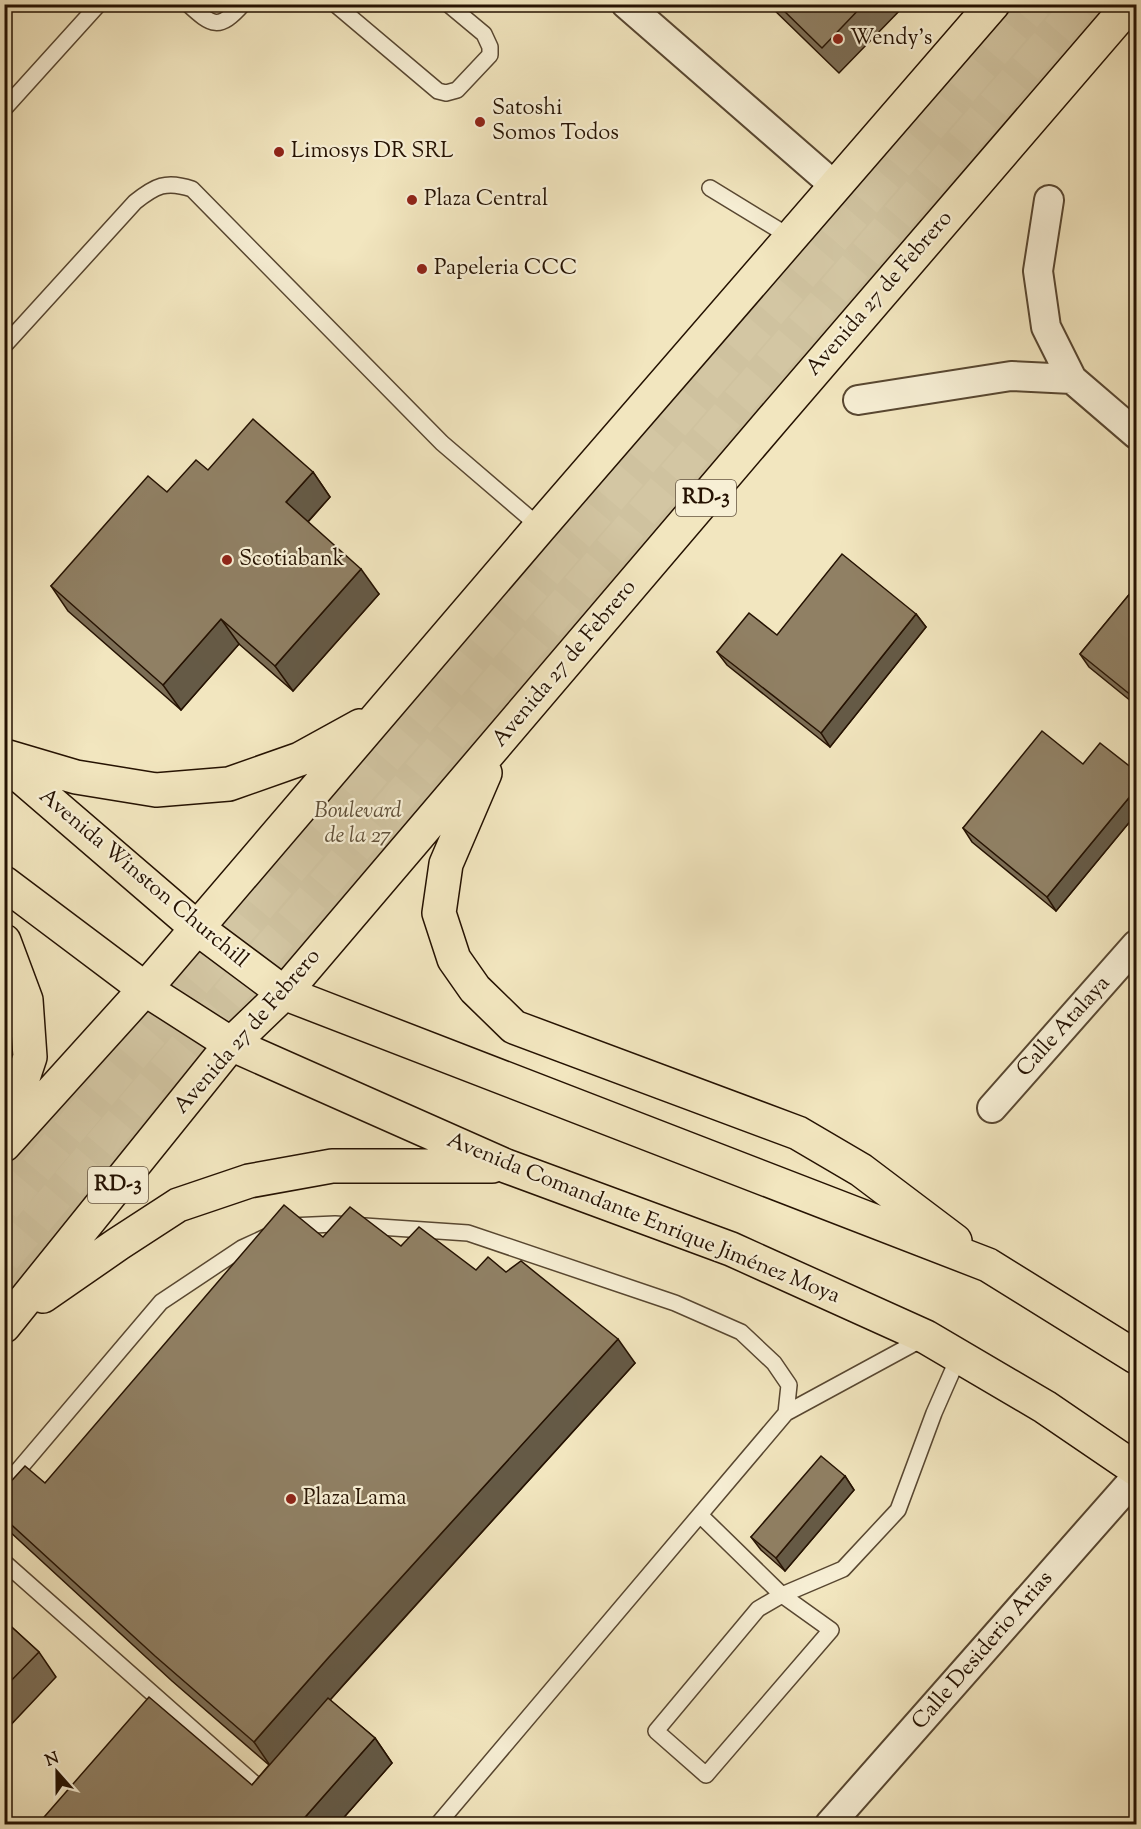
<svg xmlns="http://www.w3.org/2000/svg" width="1141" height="1829" viewBox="0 0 1141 1829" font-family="'Sorts Mill Goudy',serif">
<rect width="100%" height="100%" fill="#f2e6bf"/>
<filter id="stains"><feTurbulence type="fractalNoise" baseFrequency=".00333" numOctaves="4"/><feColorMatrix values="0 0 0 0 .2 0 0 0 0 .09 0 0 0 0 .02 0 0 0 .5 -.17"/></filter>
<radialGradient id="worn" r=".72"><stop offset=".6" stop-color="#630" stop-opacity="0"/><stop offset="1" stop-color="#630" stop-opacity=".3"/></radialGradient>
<!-- green -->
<path fill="#cfc29f" stroke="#7a6a50" stroke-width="1.5" d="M1006,5H1117L5,1300V1166Z"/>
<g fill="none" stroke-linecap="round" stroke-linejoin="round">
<!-- highway-tunnel -->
<path stroke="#d3c6a3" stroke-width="33" stroke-dasharray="33 16" stroke-linecap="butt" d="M4,1207L287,873L1035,4
M4,1258L578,588L1081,4"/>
<!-- lane casing -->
<g stroke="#584731" stroke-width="18">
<path id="lane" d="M188,4C212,26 219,31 243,4
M335,4L438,91L446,93L457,90L490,55V47L484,34L448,4
M4,109L99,4
M710,188L792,238
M4,346L135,202C155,186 166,180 192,189L442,443L540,527
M290,1226L335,1224L468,1233L675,1303L741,1332L774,1363L789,1385L786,1413L438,1824
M786,1413L926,1337
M4,1487L161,1302L242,1248L268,1236
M700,1515L782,1595L831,1630L706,1775L656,1731L758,1609L782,1595L843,1569L898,1510L934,1413L959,1356
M4,1562L256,1785L267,1788L273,1786"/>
</g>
<!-- street casing -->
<g stroke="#584731" stroke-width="32">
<path id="street" d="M626,4L836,187
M1049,200L1038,271L1046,327L1072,379L1136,434
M858,400L1011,376L1072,379
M992,1108L1136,945
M830,1824L1136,1477"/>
</g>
<!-- primary casing -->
<g stroke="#251202" stroke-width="36">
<path id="primary" d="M5,756L76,777L156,790L229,784L300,759L360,726
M4,762L197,928L284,993L988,1265L1136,1357
M485,773L446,864L439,913L454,959L475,989L514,1027L798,1133L861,1170L955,1241
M4,883L145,989L231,1044L506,1166L731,1249L926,1337L1045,1407L1136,1469
M4,941L26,1000L30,1057L4,1135
M4,1145L145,989L540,527L993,4
M43,1296L118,1244L178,1205L249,1181L332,1166H492
M4,1326L231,1044L284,993L773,419L1130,4"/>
</g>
<!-- lane -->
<use href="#lane" stroke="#f7efd5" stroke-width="15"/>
<!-- street -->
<use href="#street" stroke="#f7efd5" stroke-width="28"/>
<!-- primary -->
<use href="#primary" stroke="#f2e6bf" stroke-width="33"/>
</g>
<!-- wall -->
<path fill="#7c6e56" stroke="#251202" stroke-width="1.5" d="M768,4H906L839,73Z
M208,470L313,472L330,497L308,522L379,594L293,691L239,644L181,710L68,611L51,586L167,492Z
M1137,585V706L1089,667L1080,654Z
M916,614L926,627L830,747L727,665L717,652L777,635Z
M1083,764L1137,772V813L1056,911L972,842L963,828Z
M323,1237L401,1246L476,1270L506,1272L635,1363L330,1700L375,1738L392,1763L338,1824H38L252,1785L269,1765L172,1681L8,1530L4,1525V1489L45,1483Z
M845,1476L854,1490L785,1571L761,1550L751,1537Z
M4,1620L39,1652L56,1677L4,1732Z"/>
<!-- shaded-wall -->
<path fill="#655a46" stroke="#251202" stroke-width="1.5" d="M313,472L330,497L303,527L286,502Z
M361,569L379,594L293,691L275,666Z
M916,614L926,627L830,747L821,733Z
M221,619L239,644L181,710L163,685Z
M1137,788V813L1056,911L1047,897Z
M618,1339L635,1363L345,1683L271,1767L254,1742L328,1658Z
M845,1476L854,1490L785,1571L776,1558Z
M375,1738L392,1763L338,1824H299Z"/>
<!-- building -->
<path fill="#908064" stroke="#251202" stroke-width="1.5" d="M777,4H864L822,48Z
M253,419L313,472L286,502L361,569L275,666L221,619L163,685L51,586L148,476L167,492L196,460L208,470Z
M842,554L916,614L821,733L717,652L749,613L777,635Z
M1137,585V700L1080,654Z
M1042,731L1083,764L1100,743L1137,772V788L1047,897L963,828Z
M284,1205L323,1237L350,1207L401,1246L419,1227L476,1270L488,1257L506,1272L521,1261L618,1339L328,1658L254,1742L155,1656L4,1518V1489L25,1466L45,1483Z
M821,1456L845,1476L776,1558L751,1537Z
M4,1620L39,1652L4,1688Z
M149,1697L252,1785L328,1698L375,1738L299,1824H38Z"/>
<!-- markers -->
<g fill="#8f2418" stroke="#f7efd5" stroke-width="2">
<circle cx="838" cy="39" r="6"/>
<circle cx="480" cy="122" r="6"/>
<circle cx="279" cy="152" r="6"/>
<circle cx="412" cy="200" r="6"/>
<circle cx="422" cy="269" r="6"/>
<circle cx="227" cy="560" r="6"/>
<circle cx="291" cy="1499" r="6"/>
</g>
<g text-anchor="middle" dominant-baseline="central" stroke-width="4.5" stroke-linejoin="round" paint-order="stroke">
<!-- shield labels -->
<g fill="#f7efd5" stroke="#645441" stroke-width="1.5">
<rect x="676" y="480" width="60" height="36" rx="4.5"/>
<rect x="88" y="1167" width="60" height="36" rx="4.5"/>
</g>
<g font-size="21" font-weight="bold" fill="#251202">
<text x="706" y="498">RD-3</text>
<text x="118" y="1185">RD-3</text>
</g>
<!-- poi labels -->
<g font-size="22" fill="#251202" stroke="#f7efd5" text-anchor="start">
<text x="850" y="39">Wendy's</text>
<text x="492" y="109">Satoshi<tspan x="492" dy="25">Somos Todos</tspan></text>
<text x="291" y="152">Limosys DR SRL</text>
<text x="424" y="200">Plaza Central</text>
<text x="434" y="269">Papeleria CCC</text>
<text x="239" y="560">Scotiabank</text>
<text x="303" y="1499">Plaza Lama</text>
</g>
<!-- street labels -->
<g font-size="22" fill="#251202" stroke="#f7efd5">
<text transform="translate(880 294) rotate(-49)">Avenida 27 de Febrero</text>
<text transform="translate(565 664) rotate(-50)">Avenida 27 de Febrero</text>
<text transform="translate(143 879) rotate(40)">Avenida Winston Churchill</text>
<text transform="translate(1064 1027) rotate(-48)">Calle Atalaya</text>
<text transform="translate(248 1032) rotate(-49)">Avenida 27 de Febrero</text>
<text transform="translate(643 1219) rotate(22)">Avenida Comandante Enrique Jiménez Moya</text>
<text transform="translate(983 1651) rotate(-49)">Calle Desiderio Arias</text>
</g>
<!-- park labels -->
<g font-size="22" font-style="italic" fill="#605039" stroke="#f7efd5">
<text x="358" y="812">Boulevard<tspan x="358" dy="25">de la 27</tspan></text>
</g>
</g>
<!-- margin -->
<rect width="1141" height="1829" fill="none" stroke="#f2e6bf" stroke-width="24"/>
<rect x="6" y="6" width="1129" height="1817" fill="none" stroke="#251202" stroke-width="3"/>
<rect x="12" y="12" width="1117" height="1805" fill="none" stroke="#251202" stroke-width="1.5"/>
<!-- north arrow -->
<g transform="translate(57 1772) rotate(339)" stroke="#f7efd5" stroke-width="4.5" paint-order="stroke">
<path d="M0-4.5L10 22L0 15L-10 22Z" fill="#251202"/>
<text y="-9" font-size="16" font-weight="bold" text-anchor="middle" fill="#251202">N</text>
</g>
<rect width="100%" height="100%" filter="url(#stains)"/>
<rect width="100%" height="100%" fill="url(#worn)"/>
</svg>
